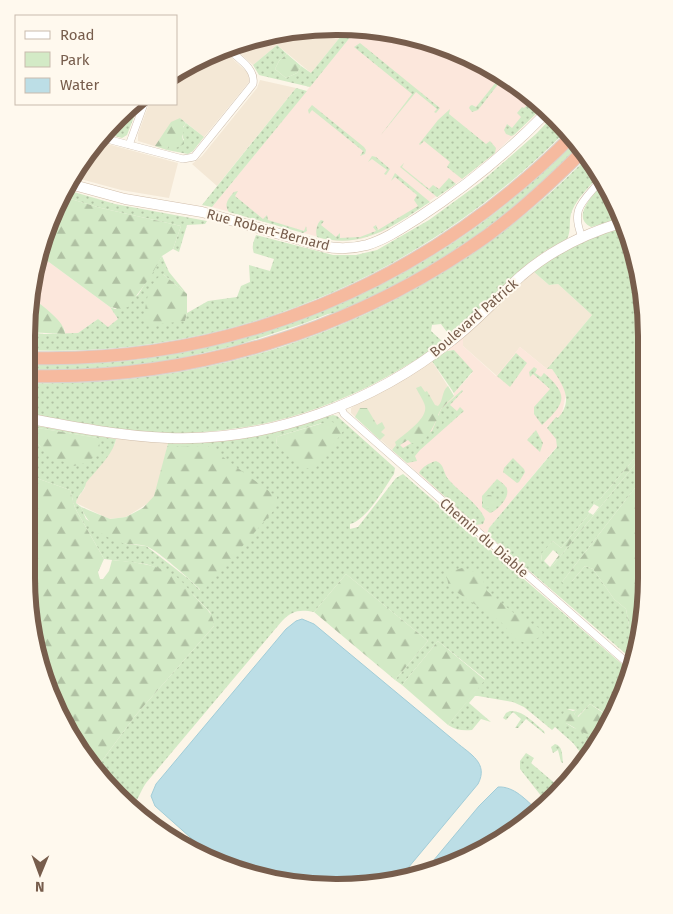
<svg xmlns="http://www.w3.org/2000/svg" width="673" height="914" viewBox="0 0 673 914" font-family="'Fira Sans',sans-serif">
<defs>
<pattern id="green-dots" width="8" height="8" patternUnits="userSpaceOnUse" patternTransform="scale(1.25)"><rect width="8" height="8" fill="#d3eac6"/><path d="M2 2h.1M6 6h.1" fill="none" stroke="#b0c1a3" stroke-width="1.8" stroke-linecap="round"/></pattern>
<pattern id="forest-firs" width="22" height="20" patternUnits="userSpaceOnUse" patternTransform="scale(1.25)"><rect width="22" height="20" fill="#d3eac6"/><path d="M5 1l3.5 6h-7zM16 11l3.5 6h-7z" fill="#b0c1a3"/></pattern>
</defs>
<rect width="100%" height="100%" fill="#fcf5e8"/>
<!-- residential -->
<path fill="#f4e8d6" d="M345,31L311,73L277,45L253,65L234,48L256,37Z
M225,52L247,72L249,75V82L204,137L180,118L167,150L138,141V134L149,104H176V76Z
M260,80L296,88L217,186L192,164L202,156L257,88Z
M100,142L178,163L169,198L121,190L73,177L78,164Z
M534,272L549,285L558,284L592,315L547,369L520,347L497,376L463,346L462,339L518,285Z
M432,361L454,396L442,410L396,446L392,450L351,413V408Z
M116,439L168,443L158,486L154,496L150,502L126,517L109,519L76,503L77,499L85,488V483L115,444Z"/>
<!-- commercial -->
<path fill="#fce7dc" d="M377,29L491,68L540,110L495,153L461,180L384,231L361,239L345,241L329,240L212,207L356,30Z
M38,254L110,307L118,319L108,328L98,319L78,333L65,334V330L48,311L31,297Z
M463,337V346L496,376L520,347L547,369H552L564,385L566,394L562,413L569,432L489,528L487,534L392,450L452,398L454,396V393L472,373L453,350L447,351Z"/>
<!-- green -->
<path fill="url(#green-dots)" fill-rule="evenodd" d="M356,30L310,87L259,75L253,65L277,45L287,54L279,61L275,69L286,78L297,73L301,66L311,73L345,31Z
M360,43L440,108L436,113L434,112L437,109L416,92L380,136L412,94L354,47Z
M501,76L503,78L478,110L472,112L469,108L470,106L472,105L476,107Z
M296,88L307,91L212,207L202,205Z
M528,99L540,110L514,135L511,136L506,134L504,130L507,124L512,128L521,117L517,113L522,107L524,108L529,103L526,101Z
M135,104H139L127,135L122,138L111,135L117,134L120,130L117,123Z
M312,105L364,147L366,150L365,154L360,156L363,151L312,110L309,114L308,110Z
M450,109L449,114L486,144L490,141L496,148L495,153L462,179L447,167L450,162L424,141L420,145L419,144L438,120Z
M550,119L565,132C422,276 230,359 26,350L27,332L44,334L78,333L98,319L108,327L118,319L110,307L115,309L138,295L162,256L169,272L187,294L163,274L185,321L187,313L208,301L237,297L241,286L250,282L249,265L270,271L274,259L254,253C251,246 254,241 256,235L333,255H356L377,250L429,220L481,182L537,133Z
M186,123L204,137L193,151L188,154L167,150L168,146L184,140C181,134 182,128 186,123Z
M575,141L580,145L545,180L492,225L443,258L387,290L339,312L328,314L305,323L238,345L172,360L94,370L26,371V363C188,374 369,311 496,212C524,190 550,165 575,141Z
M372,156L376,157L390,169L386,175L384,174L387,170L372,159L368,162Z
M588,157L599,176C590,186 577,198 572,211C568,220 572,230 567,239L545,251L525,266L450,336L441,324L432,325L431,331L443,342C352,405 262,437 150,433C109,431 67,420 26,414V383C239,389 439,308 588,157Z
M404,163L402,167L429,189L433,185L439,189L449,178L456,184L437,197L400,167Z
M395,173L430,202C393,226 363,250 317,237C315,232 317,223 321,220L324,221L321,225L336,237L340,233V238L360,237L376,231L373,227L376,225L378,230L418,206L414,200L417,195L395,177L391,181Z
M603,183L623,218L591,227C570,217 595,193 603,183Z
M67,190L115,204L207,221L205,224L187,225L179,252L173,249L181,226L101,208L64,197Z
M238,191L235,196L263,219L267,215L268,220L304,231L306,226L307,231L303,233L229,212C223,204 229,198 234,192Z
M626,227L644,296L645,446L601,498L593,503L594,504L588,512L590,513L561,548L553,541L541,555L542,561H544L550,567L554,564L645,452V475L562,582L572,581L585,566L593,569L614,599L626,609L630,630L638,640L634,661L487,534L489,528L557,447L556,439L547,428L556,417L558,418C574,400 563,385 552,369H547L592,315L558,284L549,285L534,272C558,250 594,235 626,227Z
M454,350L473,371L454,393L432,361L447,351Z
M516,353L527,363L510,387L497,376Z
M534,367L537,369L535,373L541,377L544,373C569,395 566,403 542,425L534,414V407L550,389L533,374L530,377L529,372Z
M462,390L463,391L450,405L457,411L460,407L464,411L420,450L415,456L417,461L407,463L392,450L396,445L399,444L403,448L432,431L441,409Z
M333,415L337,416L395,468L394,474C384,488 367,520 350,524V529L358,527L396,478L403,474L631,672L609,725L605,713L590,704L577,717L574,714L577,710L567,709L566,723L574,728L603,733L608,728L605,732L584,757L573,743L555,727L552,730L524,707L513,702L478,696H475L469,703L491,722L481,719L472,730C463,731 456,730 448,725L485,679L438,641L402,685L395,680L428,641L346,574L314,612C299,609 292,611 282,621L146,783C139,793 139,801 129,808L96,769L135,716L214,626L210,612L177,578L163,570L146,564L104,559L75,508L70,490L39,479L26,469V436L39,445L48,455L98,438L26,426V424L116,439C113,455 96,470 86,483C85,491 77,495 76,503L81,507L86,519L126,544L146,546L190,580L200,590L182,448L167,447L168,443L204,442L253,436ZM322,423L282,449L277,445L276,437Z
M536,430L543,443L540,452L527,440Z
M513,458L524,469L525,472L519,482L517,483L503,472L504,468Z
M436,461C445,464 443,474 449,480C460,493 478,503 485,519L483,524L476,525L419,473C422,467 429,463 436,461Z
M497,479C500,481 504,484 506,487C512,496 497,511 490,513L482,507V496Z
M510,711C523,710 534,723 544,731L545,734L526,719L518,728H515L521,719L513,712L506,720L503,718L506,713Z
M555,744C563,746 562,755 563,763L561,762L558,750L553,753L551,747Z
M526,753L534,758L531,763L558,786L547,799L542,797L520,769V761Z"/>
<!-- forest -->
<path fill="url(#forest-firs)" d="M287,54L301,66L297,73L286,78L275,69L279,61Z
M180,118L186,123L183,127L185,129L182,136L184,144L176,148L168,146L167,150L155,146L171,122Z
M64,197L101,208L181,226L173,249L162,256L151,276L128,307L121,309L110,307L38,254Z
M163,274L187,294V313L185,321L144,326C145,308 146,284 163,274Z
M31,297C41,305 65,321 65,334L27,332Z
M421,386L425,392L427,391L435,405L438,406C444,400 441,392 448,386L454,396L441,409L438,415L442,423L441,424L436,421C431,431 425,446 411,443L408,440L400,445H396L395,442C403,435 428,419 425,406C424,401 419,394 416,388Z
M360,408H367L377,425L382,422L385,428L381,432L385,435L380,440L355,417Z
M330,421L337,424L344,430L315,469L305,468L292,460L277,445L276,437Z
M26,426L98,438L100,448L93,458L82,464L74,466L47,455L39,445L26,436Z
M208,446L277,497L276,508L205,589L201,590C190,580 159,551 146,546C140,544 133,545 127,544C106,540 88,526 81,507L110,519L126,517L143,508L154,496L167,447Z
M645,446V452L554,564L550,567L559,555L553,550L544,561H542L541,554L553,541L561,548L590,513L593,515L599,507L592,503L601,498Z
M26,469L39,479L70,490L75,508L104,559L98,572L100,579H103L109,571L112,560C134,562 159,564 178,578C186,585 192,594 199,601C207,609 214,615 214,626L135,716L96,769L78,750L37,658L26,577Z
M645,475L646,598L638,640L630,630L626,609L614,599L593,569L585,566L572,581L565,585L562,582Z
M488,495L496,496C497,504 494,506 487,509L483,504V500Z
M462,568L471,571L480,572L487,591L515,614L541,629L543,633L540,637L525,643L516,639L500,621L449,587L446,573Z
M346,574L428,641L395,680L314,612Z
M438,641L485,680L448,725L402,685Z
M590,704L608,716C609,723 609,727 604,732C593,742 576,728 566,723L563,727L560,726L559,722L565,710L567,709L573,711L578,709L574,714L578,717Z"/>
<!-- water -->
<path fill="#bcdee6" stroke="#a2cdd8" d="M302,619L314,624L456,742C470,754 489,763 478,784L398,880L377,885L276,882L218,862L155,806L151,796L156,784L286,629L296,621Z
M498,787C514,786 526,800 537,810L526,823L455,864L423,873L479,806Z"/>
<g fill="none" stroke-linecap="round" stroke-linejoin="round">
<!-- street casing -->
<g stroke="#cebeae" stroke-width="8">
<path id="street" d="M103,138L183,159L194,157L253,84C256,69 239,59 229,50
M129,145L144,104
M582,237C570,208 583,202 601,180
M340,406L344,414L352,421L632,667"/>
</g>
<!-- secondary casing -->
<g stroke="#d1beab" stroke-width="11">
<path id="secondary" d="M70,184L125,199L202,212L322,246C337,249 352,249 367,245C386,239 402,228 418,218C464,188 506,154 545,114
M26,418C73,427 120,436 168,438C269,442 374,403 452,340C477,321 498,297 521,276C551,250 586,233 624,222"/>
</g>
<!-- highway casing -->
<g stroke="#d9d2cd" stroke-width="14">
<path id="highway" d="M26,358C234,364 424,284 571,137
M26,376C191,381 354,331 488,235C522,210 554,180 584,150"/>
</g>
<!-- street -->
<use href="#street" stroke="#fff" stroke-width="7"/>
<!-- secondary -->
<use href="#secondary" stroke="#fff" stroke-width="10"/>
<!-- highway -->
<use href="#highway" stroke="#f6ba9f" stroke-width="12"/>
</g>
<g text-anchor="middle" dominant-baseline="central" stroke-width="4" stroke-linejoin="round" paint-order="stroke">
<!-- street labels -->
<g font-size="14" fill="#775d4c" stroke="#fff9ee">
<text transform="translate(268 230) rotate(15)">Rue Robert-Bernard</text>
<text transform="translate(474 318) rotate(-41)">Boulevard Patrick</text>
<text transform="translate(484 538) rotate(41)">Chemin du Diable</text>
</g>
</g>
<!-- crop -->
<path d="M0 0H673V914H0ZM336 35H337A301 301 0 0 1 638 336V578A301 301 0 0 1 337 879H336A301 301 0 0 1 35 578V336A301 301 0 0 1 336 35Z" fill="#fff9ee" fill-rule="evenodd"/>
<path fill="none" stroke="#775d4c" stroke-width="6" d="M336 35H337A301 301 0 0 1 638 336V578A301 301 0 0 1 337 879H336A301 301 0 0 1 35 578V336A301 301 0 0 1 336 35Z"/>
<!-- legend -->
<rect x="15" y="15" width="162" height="90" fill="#fff9ee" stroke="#c9bbad"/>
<rect x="25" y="31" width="25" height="8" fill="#ffffff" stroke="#c9bbad"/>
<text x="60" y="40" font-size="15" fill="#775d4c">Road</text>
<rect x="25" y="52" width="25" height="15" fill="#d3eac6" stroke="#c9bbad"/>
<text x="60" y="65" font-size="15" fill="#775d4c">Park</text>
<rect x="25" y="78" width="25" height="15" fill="#bcdee6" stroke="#c9bbad"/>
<text x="60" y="90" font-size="15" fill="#775d4c">Water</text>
<!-- north arrow -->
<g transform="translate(40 874) rotate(181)" stroke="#fff9ee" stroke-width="4" paint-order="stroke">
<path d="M0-4L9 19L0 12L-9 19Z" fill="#775d4c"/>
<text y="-8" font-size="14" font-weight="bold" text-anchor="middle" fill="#775d4c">N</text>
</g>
</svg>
